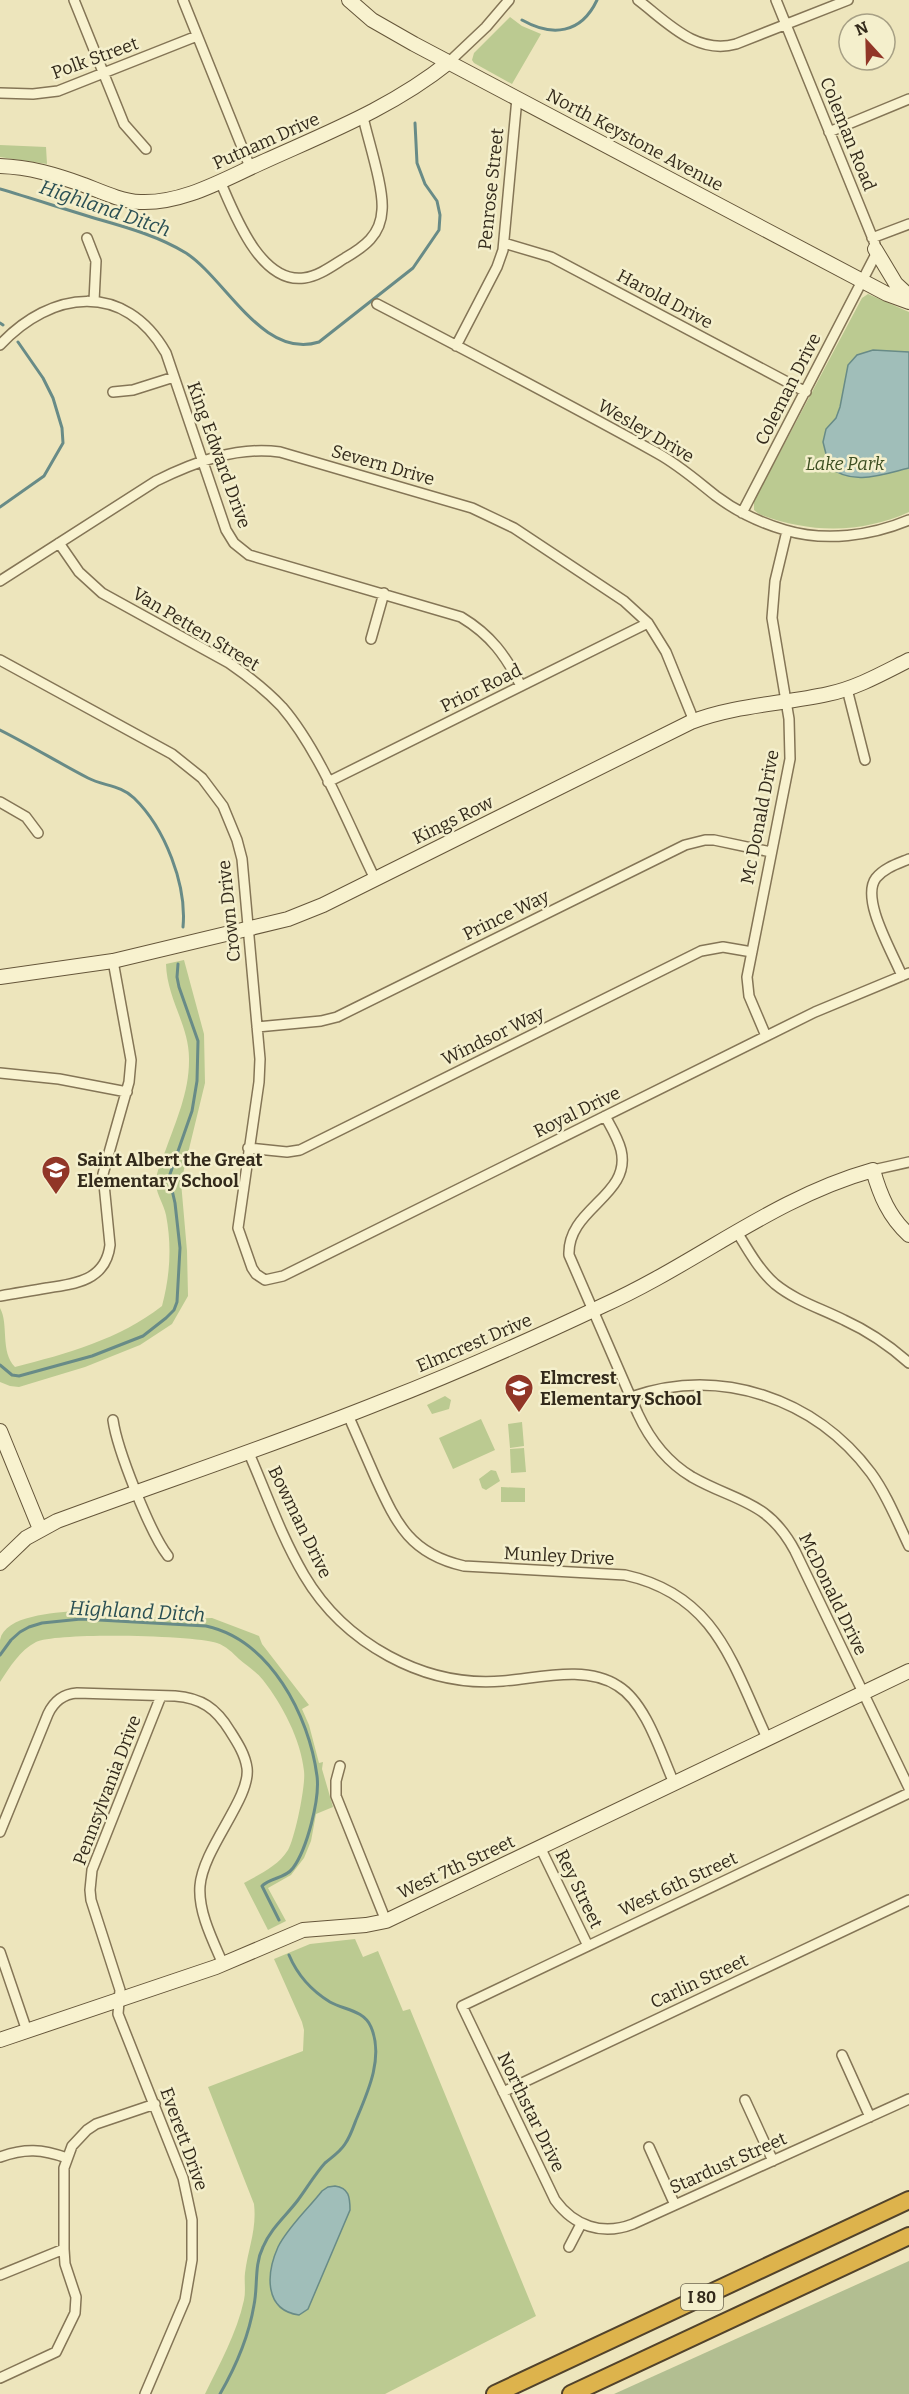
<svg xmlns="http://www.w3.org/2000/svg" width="909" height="2394" viewBox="0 0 909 2394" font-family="Bitter,serif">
<rect width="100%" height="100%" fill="#ede5bc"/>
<!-- green -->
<path fill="#bbca91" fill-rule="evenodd" d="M510,17L522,26L541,34L512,84L474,63L472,60L474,53Z
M0,145L46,147L47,164L0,157Z
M868,294L909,312V512C861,534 808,533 759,514L754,510V501L862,298Z
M184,960L204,1034L205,1083L181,1182L187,1251L188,1296L172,1324L140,1345L85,1367L19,1387L10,1386L0,1382V1308C9,1324 0,1352 15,1367C66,1354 120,1339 162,1306C170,1276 172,1246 166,1215C164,1205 157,1195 156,1185C155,1174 162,1160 166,1149C176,1121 189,1092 189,1061C190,1026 167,1000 166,964Z
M445,1396L451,1400L449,1409L432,1414L427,1405Z
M481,1419L495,1450L453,1469L439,1438Z
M522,1422L524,1446L510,1448L508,1424Z
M524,1448L526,1472L511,1473L510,1449Z
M491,1470L496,1471L500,1481L486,1490L482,1488L479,1479Z
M501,1487L525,1488V1502H501Z
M75,1611L178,1619L212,1618L259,1636L262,1644L309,1705L302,1709L309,1725L319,1763L323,1762L322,1769L333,1807L316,1814L311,1841L304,1858L291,1875L268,1888L286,1921L268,1930L244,1883C260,1874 278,1866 288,1850C295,1838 306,1785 304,1771C301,1740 282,1704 263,1680C257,1672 247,1666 239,1659C233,1653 226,1646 217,1643C195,1635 56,1632 36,1642C20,1650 10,1667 0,1682C0,1669 0,1653 0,1640C5,1615 55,1613 75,1611Z
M355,1939L363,1957L378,1951L403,2011L410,2009L536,2316L385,2394H205C219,2365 237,2333 244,2300C246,2291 244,2282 245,2273C248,2249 257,2229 254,2204L208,2087L303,2051L304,2030L302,2022L274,1959L310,1944ZM322,2191L291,2314L276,2304C262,2255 293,2226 322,2191Z"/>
<!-- cemetery -->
<path fill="#b2be91" d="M909,2261V2394H614Z"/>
<!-- water -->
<path fill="#a0beb9" stroke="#688b87" stroke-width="1.5" d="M873,350L909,352V468C884,474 851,487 829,466L823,442L826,429L836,418L840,407L848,365L857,355Z
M335,2186C349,2188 350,2197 350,2210L308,2309L299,2315C264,2310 266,2274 278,2247C288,2227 308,2209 322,2191L328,2187Z"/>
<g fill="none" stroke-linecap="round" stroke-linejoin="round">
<!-- stream -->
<path stroke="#688b87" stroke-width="3" d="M522,20C552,37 581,34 597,0
M0,189C34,199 67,210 101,220C129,228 160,237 186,253C226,279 263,360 319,342L413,268L439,230L440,215L437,201L425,184L417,163L415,123
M0,323L3,325
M0,507L44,476L63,443L62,428L53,398L43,378L18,342
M0,730C30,745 59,763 88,778C103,786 121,785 134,798C165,828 187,885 183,927
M0,1365L12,1375L19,1376L92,1356L143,1336L166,1318L174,1310L177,1302L180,1248L175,1203L169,1177L192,1111L197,1081L198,1041L179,987L177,977L178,964
M0,1655L11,1640L20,1632L29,1627L42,1623L81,1619L206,1626C270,1640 309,1715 317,1776C320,1799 307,1849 293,1868C285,1879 271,1877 262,1886L279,1920
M220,2394C235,2368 249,2335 254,2305C258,2286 254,2265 263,2247C271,2228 286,2216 298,2200C307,2188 315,2174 325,2163C332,2157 340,2152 345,2144C350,2137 353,2128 356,2120C368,2092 384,2057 371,2027C364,2010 344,2010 330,2002C312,1991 297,1974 289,1955"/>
<!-- street casing -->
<g stroke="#847556" stroke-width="12">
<path id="street" d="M74,0L124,124L146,149
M183,0L250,167
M638,0C667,22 696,55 736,44L848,0
M449,62L486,27L509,0
M0,93L33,94L58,91L197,36
M829,132L909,99
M220,181C234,213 260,284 304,278C319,276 332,266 345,258C364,247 381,235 382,210C384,188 368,140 363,117
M87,238L96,261L94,301
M872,238L909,224
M504,243L551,257L806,392
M377,304C471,353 565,402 657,453C679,465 697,481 716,496C736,511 761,523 785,530C825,542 871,536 909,520
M0,345C51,290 125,281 166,353L226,530L234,543L249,555L461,617C491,635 506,656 521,686
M456,346L497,267L503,250L517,98
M113,392L133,390L174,377
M742,513L875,256V244L776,0
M59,543L79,572L102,593L229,663C248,676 266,690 282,707C320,751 349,826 375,879
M0,581L156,481C194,462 237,446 280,452L472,508L514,528L624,601L648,623L666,652L694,721
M371,639L384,593
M0,660L172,754L202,778L223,806L237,840L242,859L260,1059L259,1082L238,1228L252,1268L256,1274L265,1280L283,1276L815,1012L909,973
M847,689L865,760
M328,782L648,623
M0,802L26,817L38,833
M902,976C893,953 860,899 876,878C884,868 897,864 909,859
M257,1027L321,1021L337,1017L685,845L705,840H714L771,852
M766,1036L749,996L747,977L790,759L789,719L772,618L775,581L787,531
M0,1073L59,1079L127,1092
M605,1116C611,1127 618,1138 621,1150C632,1196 567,1208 569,1255L638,1414C650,1440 667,1462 692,1477C736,1502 768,1500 795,1551L909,1788
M248,1148L287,1152L300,1150L701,951L723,947L752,952
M873,1170L909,1162
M737,1232C748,1250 759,1270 775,1284C796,1301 820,1308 844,1320C868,1331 890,1346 909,1363
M0,1296C16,1293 31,1291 47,1288C76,1284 106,1280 110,1245L103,1174L129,1082L131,1060L113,961
M631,1397C720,1366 815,1398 871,1473C887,1495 897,1521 909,1546
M348,1415C357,1436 367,1458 376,1479C397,1525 411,1554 464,1566L625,1575C716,1595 732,1663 767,1738
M113,1420C117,1449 150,1533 168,1556
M248,1451C266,1492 281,1536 304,1575C344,1643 424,1688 503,1681C539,1678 586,1665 618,1686C646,1703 661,1754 674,1783
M340,1766L336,1781V1796L386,1921
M909,1793L462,2006L555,2200C574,2226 602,2236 633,2224L909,2099
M0,1832L48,1714C54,1701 63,1694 77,1693L175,1696C201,1698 216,1708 230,1731C237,1742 245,1754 247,1768C251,1798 203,1848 200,1886C198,1912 213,1941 223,1964
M540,1847L588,1946
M0,1952L27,2031
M842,2055L870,2117
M503,2092L909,1900
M745,2100L773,2161
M649,2147L675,2205
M0,2157C25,2148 42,2149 67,2158
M569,2247L581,2224
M0,2275L64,2249
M0,2378L56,2352L75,2313L76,2297L65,2264L64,2249V2168L72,2146L87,2130L96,2124L155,2104
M145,2394L185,2300L192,2260V2220L183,2178L118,2014L120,1990L91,1900L90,1890L92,1870L161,1696"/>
</g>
<!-- secondary casing -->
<g stroke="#65563a" stroke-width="16">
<path id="secondary" d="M349,0L372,20L414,44L887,294L909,302
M0,166C30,167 56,175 84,185C102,192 121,201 140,202C184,204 226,178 265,161C329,132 393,107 449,62
M875,249L896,284L909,296
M0,977L113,961L288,919L323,905L691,722C734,705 783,704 828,694C857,688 883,673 909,660
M0,1431L40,1529
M0,1563L26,1538L57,1521C165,1481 274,1445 381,1402C456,1373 530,1340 602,1306C696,1264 773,1198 873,1170C880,1195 889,1217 909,1235
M0,2040L216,1967L303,1930L366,1925L386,1921L909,1671"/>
</g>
<!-- highway casing -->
<g stroke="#51422b" stroke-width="20">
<path id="highway" d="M495,2394L909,2200
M571,2394L909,2236"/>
</g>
<!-- street -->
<use href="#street" stroke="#f8f2cf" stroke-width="9"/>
<!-- secondary -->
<use href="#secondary" stroke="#f8f2cf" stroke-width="14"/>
<!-- highway -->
<use href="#highway" stroke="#ddb34c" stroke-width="16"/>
</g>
<!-- icons -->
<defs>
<g id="school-pin" transform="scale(1.5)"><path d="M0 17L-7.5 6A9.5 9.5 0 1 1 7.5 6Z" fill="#913627" stroke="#f4efcc"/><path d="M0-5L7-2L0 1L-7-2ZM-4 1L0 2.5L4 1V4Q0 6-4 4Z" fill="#fff"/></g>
</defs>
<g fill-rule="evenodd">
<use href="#school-pin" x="56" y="1170"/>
<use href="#school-pin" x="519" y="1388"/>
</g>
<g text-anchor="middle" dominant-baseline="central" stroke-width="5" stroke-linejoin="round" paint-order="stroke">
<!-- shield labels -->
<rect fill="#f4efcc" stroke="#6d6550" stroke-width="1.5" x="681" y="2284" width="42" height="26" rx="4.5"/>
<g font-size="16" font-weight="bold" fill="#332a1b">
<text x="702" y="2297">I 80</text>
</g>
<!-- street labels -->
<g font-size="18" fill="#332a1b" stroke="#f4efcc">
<text transform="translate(95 58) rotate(-20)">Polk Street</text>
<text transform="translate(848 134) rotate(68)">Coleman Road</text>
<text transform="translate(635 140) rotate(28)">North Keystone Avenue</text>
<text transform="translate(266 141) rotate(-24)">Putnam Drive</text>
<text transform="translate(491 189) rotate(-84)">Penrose Street</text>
<text transform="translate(665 299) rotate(28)">Harold Drive</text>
<text transform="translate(788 389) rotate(-63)">Coleman Drive</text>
<text transform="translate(646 431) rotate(30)">Wesley Drive</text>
<text transform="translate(219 455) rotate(70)">King Edward Drive</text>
<text transform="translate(383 465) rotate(16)">Severn Drive</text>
<text transform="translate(196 629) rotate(31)">Van Petten Street</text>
<text transform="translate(481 688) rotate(-26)">Prior Road</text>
<text transform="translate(760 817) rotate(-79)">Mc Donald Drive</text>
<text transform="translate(453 820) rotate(-26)">Kings Row</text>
<text transform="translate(229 911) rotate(-96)">Crown Drive</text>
<text transform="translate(506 915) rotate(-26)">Prince Way</text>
<text transform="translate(493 1036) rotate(-26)">Windsor Way</text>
<text transform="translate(577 1112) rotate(-26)">Royal Drive</text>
<text transform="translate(474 1343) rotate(-23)">Elmcrest Drive</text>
<text transform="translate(300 1522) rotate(64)">Bowman Drive</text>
<text transform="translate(559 1556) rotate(3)">Munley Drive</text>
<text transform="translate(833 1594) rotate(64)">McDonald Drive</text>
<text transform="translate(107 1790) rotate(-69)">Pennsylvania Drive</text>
<text transform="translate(456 1867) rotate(-25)">West 7th Street</text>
<text transform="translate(678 1884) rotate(-25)">West 6th Street</text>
<text transform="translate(579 1889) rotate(64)">Rey Street</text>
<text transform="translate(699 1981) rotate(-25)">Carlin Street</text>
<text transform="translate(531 2112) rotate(64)">Northstar Drive</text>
<text transform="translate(184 2139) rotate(70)">Everett Drive</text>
<text transform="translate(728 2163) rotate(-24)">Stardust Street</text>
</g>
<!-- park labels -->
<g font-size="18" font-style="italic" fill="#3d4f22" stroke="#f4efcc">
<text x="845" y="464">Lake Park</text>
</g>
<!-- poi labels -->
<g font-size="18" font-weight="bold" fill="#332a1b" stroke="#f4efcc" text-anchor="start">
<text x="77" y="1160">Saint Albert the Great<tspan x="77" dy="21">Elementary School</tspan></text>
<text x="540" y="1378">Elmcrest<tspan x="540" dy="21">Elementary School</tspan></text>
</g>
<!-- water labels -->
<g font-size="20" font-style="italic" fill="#2a4f53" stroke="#f4efcc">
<text transform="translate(105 208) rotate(19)">Highland Ditch</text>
<text transform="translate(137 1611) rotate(3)">Highland Ditch</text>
</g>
</g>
<!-- north arrow -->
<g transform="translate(867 42) rotate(338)"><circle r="28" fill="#f4efcc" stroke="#a7a085" stroke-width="1.5"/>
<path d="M0-4.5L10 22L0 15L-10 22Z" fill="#913627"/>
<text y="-9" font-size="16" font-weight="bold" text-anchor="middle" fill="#332a1b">N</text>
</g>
</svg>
